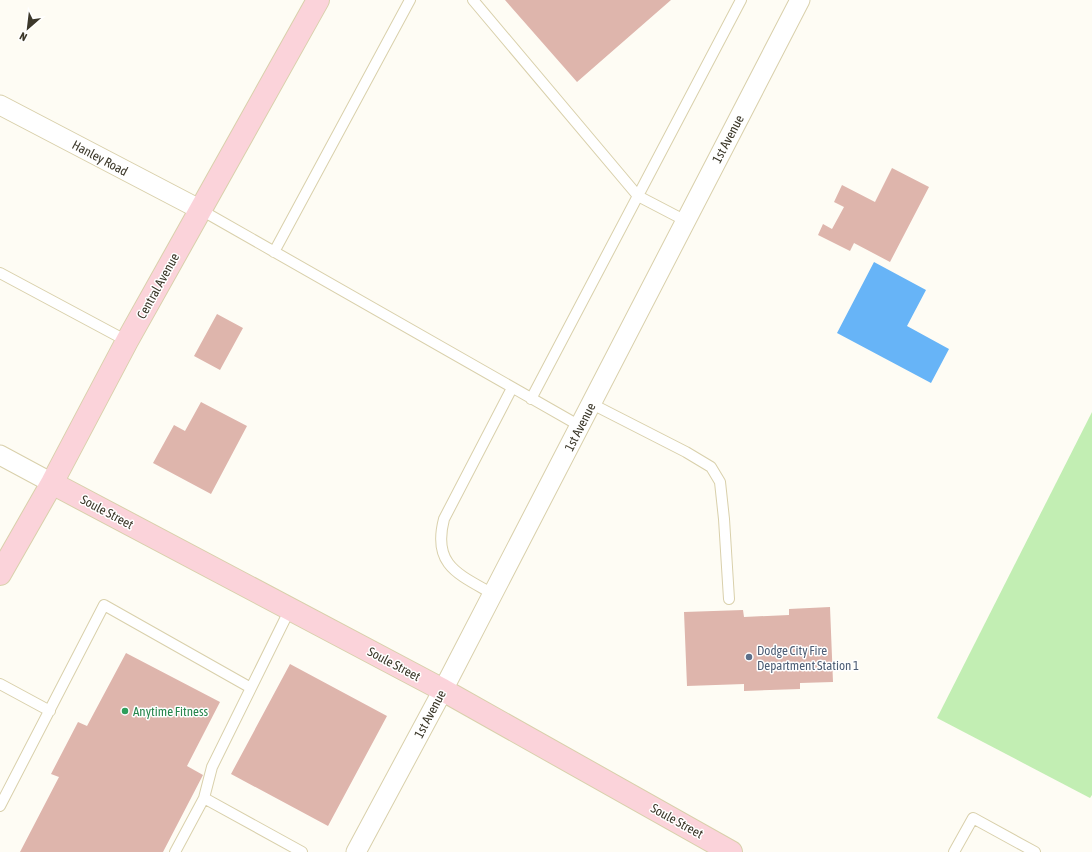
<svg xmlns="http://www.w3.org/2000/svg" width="1092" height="852" viewBox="0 0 1092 852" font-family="'Asap Condensed',sans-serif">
<rect width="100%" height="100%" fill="#fefcf4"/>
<!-- green -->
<path fill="#c2eeb3" d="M1092,412V795L1090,798L937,718Z"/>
<!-- water -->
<path fill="#67b4f7" d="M874,262L926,290L907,326L949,349L931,383L837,333Z"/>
<!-- building -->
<path fill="#deb5ac" d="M505,0H671L577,82Z
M892,168L929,187L890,262L854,243L850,251L818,235L823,224L832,229L844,207L834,202L842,185L875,202Z
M217,314L243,328L220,370L194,356Z
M201,402L247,426L211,494L153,463L174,425L185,431Z
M830,607L833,682L800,683V689L744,691V684L687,686L684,612L743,610L744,617L789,615V609Z
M126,653L220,702L187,766L203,775L163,852H20L59,777L51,774L78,722L87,726Z
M290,664L387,716L328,826L231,774Z"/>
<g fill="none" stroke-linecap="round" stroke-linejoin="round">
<!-- lane casing -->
<g stroke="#d9d0ab" stroke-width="12">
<path id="lane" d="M473,0L638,196L686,221
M201,210L580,426
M274,252L410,0
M0,273L127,341
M531,399L741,0
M592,404L686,452L711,467L720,482L724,519L729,599
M493,594C458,574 432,565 444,519L512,388
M0,684L50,711
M204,798L302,852
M0,806L104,605L251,688
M175,852L204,798L212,767L290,609
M954,852L973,818L1035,852"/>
</g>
<!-- street casing -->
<g stroke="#d9d0ab" stroke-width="21">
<path id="street" d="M0,105L201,210
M0,455L52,483
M356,852L443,690L800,0"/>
</g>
<!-- secondary casing -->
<g stroke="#d9d0ab" stroke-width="24">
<path id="secondary" d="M52,483L443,690L731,852
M0,574L52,483L127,341L318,0"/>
</g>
<!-- lane -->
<use href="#lane" stroke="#fff" stroke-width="10"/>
<!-- street -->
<use href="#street" stroke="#fff" stroke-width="19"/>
<!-- secondary -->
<use href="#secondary" stroke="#fbd3da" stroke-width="22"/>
</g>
<!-- markers -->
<circle fill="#5c6f8a" stroke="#fff" stroke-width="1.5" cx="749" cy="657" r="4"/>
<circle fill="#2e9e5b" stroke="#fff" stroke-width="1.5" cx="125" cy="711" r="4"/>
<g text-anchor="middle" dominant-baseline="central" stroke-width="3" stroke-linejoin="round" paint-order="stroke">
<!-- street labels -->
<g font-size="13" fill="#3c382a" stroke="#fff">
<text transform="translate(728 139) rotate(-62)">1st Avenue</text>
<text transform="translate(100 158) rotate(28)">Hanley Road</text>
<text transform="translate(158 286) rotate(-61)">Central Avenue</text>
<text transform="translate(580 427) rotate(-63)">1st Avenue</text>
<text transform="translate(107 512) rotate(28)">Soule Street</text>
<text transform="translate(394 664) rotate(28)">Soule Street</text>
<text transform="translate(430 714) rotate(-62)">1st Avenue</text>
<text transform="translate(677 821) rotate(29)">Soule Street</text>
</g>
<!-- service labels -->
<g font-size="13" fill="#4e5e75" stroke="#fff" text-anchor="start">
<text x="757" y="650">Dodge City Fire<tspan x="757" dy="15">Department Station 1</tspan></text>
</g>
<!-- leisure labels -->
<g font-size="13" fill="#27864d" stroke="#fff" text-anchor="start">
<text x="133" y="711">Anytime Fitness</text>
</g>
</g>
<!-- north arrow -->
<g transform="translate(28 28) rotate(208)" stroke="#ffffff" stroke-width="3" paint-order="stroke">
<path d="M0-3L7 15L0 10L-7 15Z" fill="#3c382a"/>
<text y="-6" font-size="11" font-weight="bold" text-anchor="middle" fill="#3c382a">N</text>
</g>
</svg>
